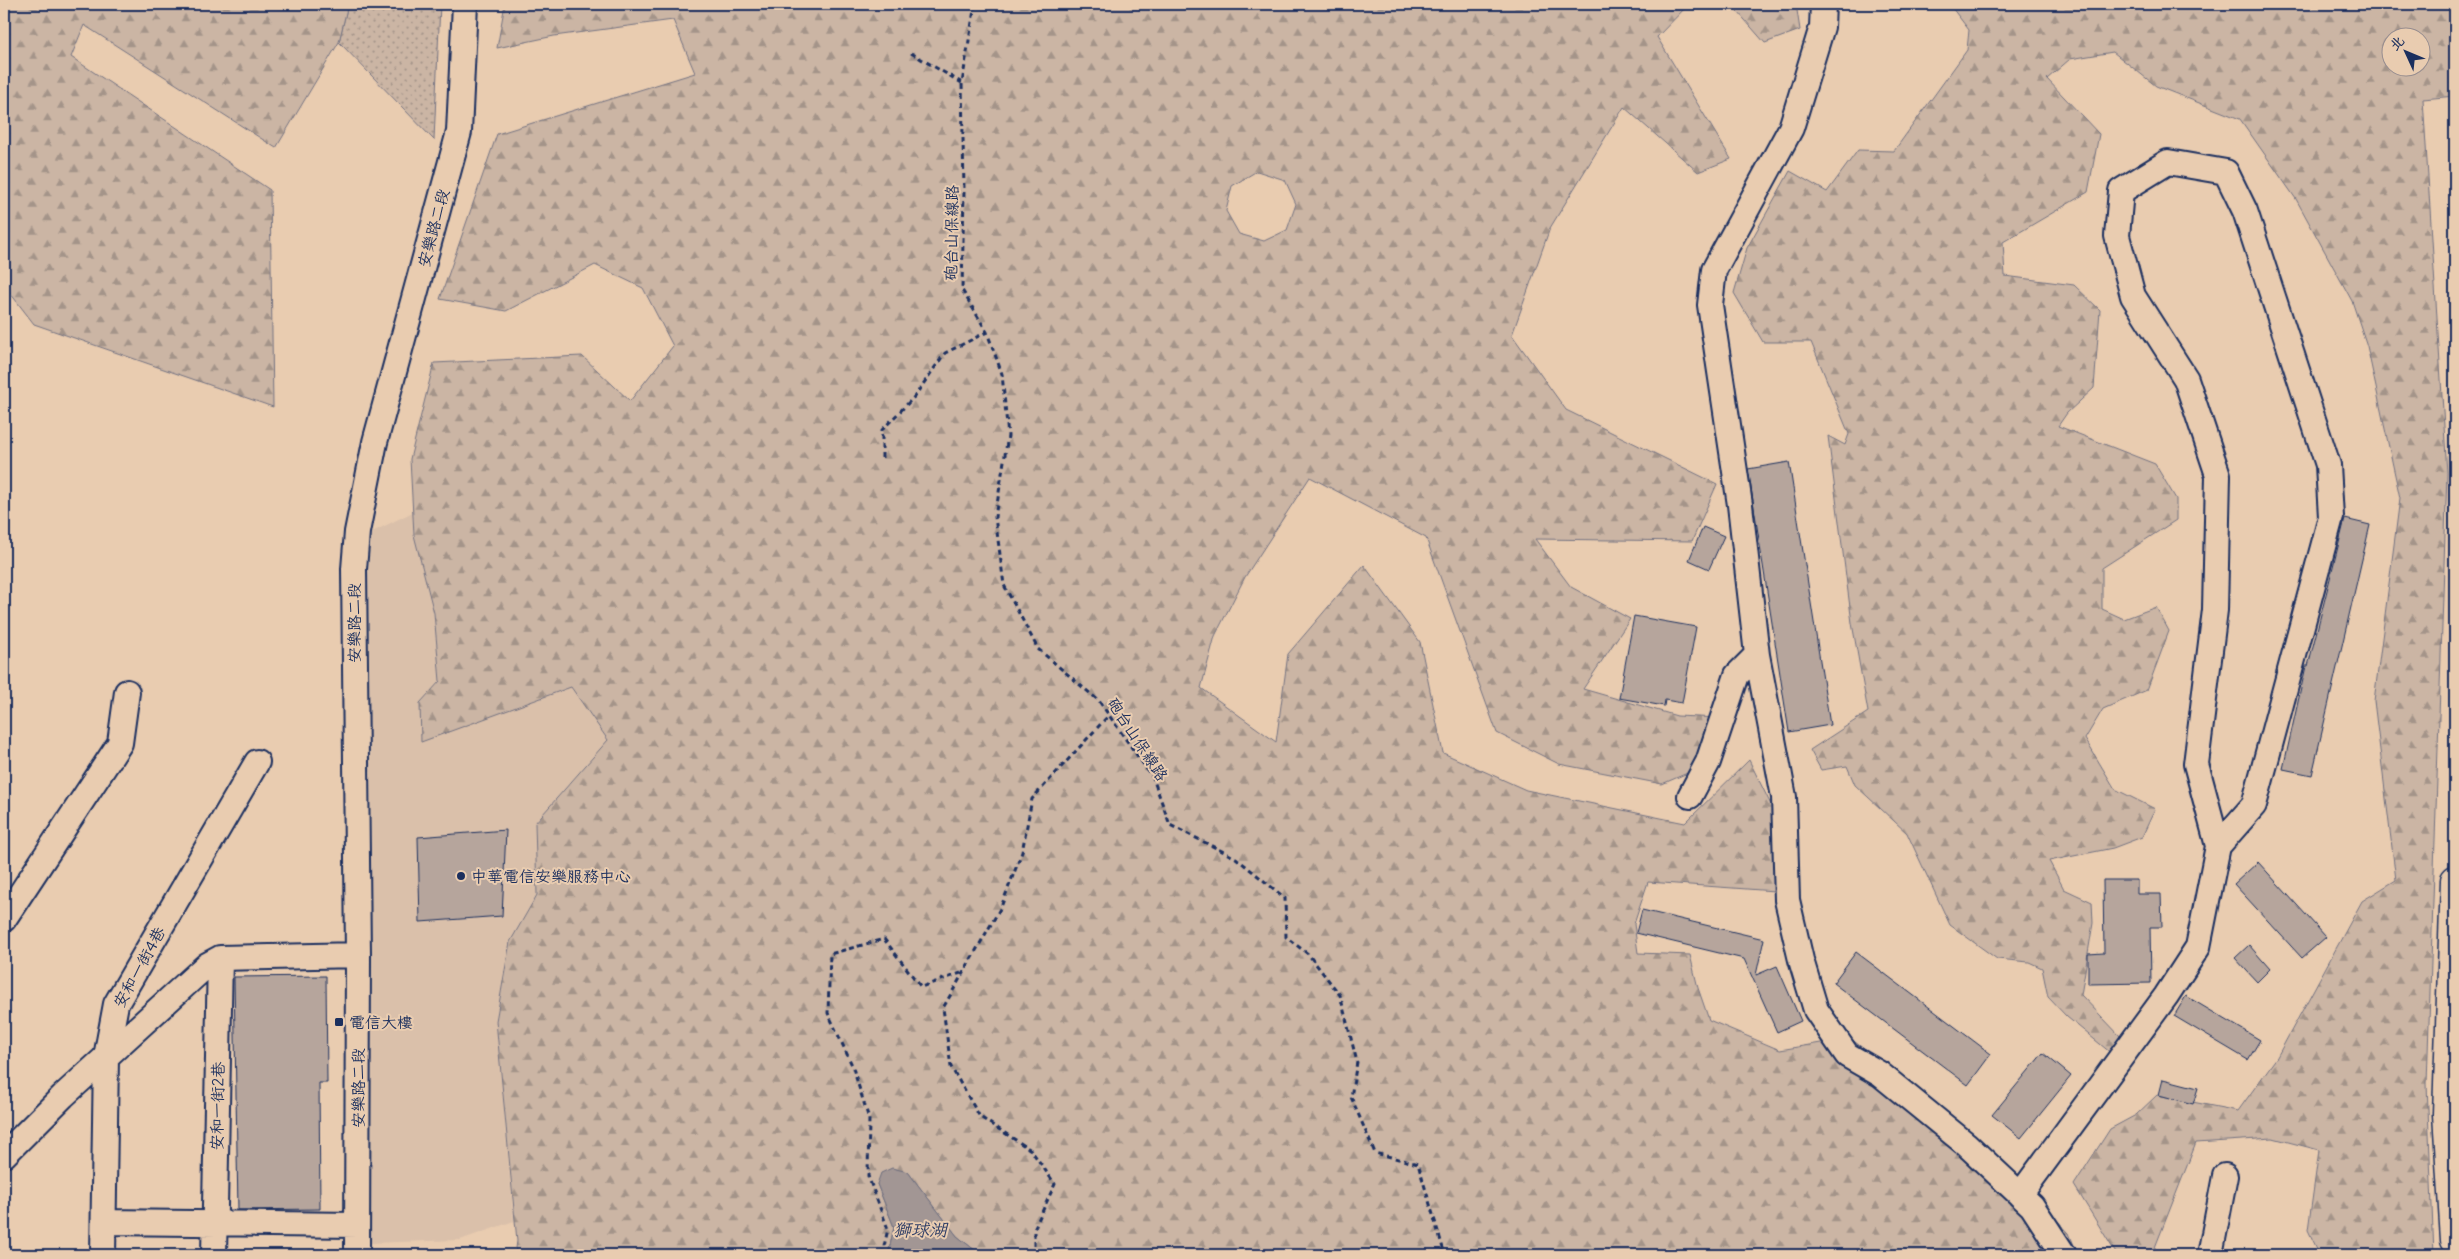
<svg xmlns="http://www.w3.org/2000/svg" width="2459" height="1259" viewBox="0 0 2459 1259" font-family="Delius,'LXGW WenKai TC',sans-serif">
<defs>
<pattern id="green-dots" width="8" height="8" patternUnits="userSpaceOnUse" patternTransform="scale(1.25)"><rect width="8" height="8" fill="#cbb5a4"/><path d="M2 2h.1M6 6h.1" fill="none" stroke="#a49489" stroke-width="1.8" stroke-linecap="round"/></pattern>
<pattern id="forest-firs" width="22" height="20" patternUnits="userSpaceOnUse" patternTransform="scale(1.25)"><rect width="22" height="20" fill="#cbb5a4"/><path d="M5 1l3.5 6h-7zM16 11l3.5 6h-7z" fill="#a49489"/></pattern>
</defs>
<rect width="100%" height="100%" fill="#e9ccb0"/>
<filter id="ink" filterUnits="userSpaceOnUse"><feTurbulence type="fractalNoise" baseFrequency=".02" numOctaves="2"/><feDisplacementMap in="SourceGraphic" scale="10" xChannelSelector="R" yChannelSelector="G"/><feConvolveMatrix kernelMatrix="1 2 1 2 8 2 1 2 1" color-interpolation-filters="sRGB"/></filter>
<g filter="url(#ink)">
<!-- built -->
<path fill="#dac0aa" d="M413,512L414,535L434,613L440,681L420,703L421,741L571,687L608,740L535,823L537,895L510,942L496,1021L514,1221L460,1240L369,1243L371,772H356L360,538Z"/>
<!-- green -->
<path fill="url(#green-dots)" stroke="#737281" d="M348,4H440L434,140L339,42Z"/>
<!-- forest -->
<path fill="url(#forest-firs)" stroke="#737281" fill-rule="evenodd" d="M4,4H348L339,42L276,148L84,25L71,57L270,190L273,407L34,324L4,285Z
M505,4H1689L1657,37L1731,159L1698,172L1624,107L1550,228L1512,335L1566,410L1717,484L1692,541L1535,539L1571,587L1630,619L1583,689L1677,716L1719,718L1713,762L1662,784L1559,764L1497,733L1426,538L1310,477L1245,577L1215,636L1201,688L1276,742L1288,654L1364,565L1420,642L1443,753L1526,790L1685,823L1749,760L1776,815L1775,891L1648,882L1634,924L1638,953L1690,955L1698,988L1709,1020L1780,1050L1850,1038L1991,1150L2069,1233L2078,1255H981L957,1236L908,1172L877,1184L894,1227L888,1255H515L517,1241L496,1021L510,942L537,895L535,823L608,740L571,687L421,742L420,703L440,681L434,613L414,535L410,459L434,363L582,356L630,401L673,346L643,288L595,265L506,311L440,299L497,134L695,73L673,20L554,36L497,48ZM1257,171L1285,180L1296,204L1287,230L1264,241L1239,234L1226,211L1232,186Z
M1731,4H1796L1800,30L1765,43Z
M1949,4H2455V96L2423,99L2447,473L2427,1084L2434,1255H2320L2308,1230L2319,1150L2273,1138L2196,1143L2152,1255H2117L2074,1185L2110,1129L2136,1115L2157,1095L2238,1111L2277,1057L2362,901L2396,880L2374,701L2400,498L2367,346L2352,301L2296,199L2240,119L2156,86L2113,52L2070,59L2047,79L2099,134L2088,192L2003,242L2005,276L2074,285L2100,310L2094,388L2067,413L2058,426L2155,464L2176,499V520L2102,568V609L2124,619L2156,607L2169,631L2147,690L2103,709L2085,739L2115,789L2155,809L2142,837L2113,848L2049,861L2064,889L2092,902L2093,923L2081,995L2121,1037L2111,1053L2067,1017L2048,997L2042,968L2029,962L1997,959L1950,925L1907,833L1855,785L1847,766L1821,770L1810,750L1868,712L1852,623L1828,436L1845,445L1849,434L1811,342H1763L1734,293L1747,248L1790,171L1827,192L1858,150L1894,151L1967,50L1969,30ZM2392,38H2422V68H2392Z"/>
<!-- water -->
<path fill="#a29694" stroke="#6c6d7e" d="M892,1168L908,1172L957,1236L981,1255H888L894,1227L877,1184L881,1173Z"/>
<!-- building -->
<path fill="#b6a59c" stroke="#1b2f5e" d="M1789,462L1830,725L1789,732L1748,469Z
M2345,519L2370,525L2312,775L2283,769L2306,666H2308Z
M1703,527L1724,536L1709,569L1689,560Z
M1634,616L1696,627L1682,703L1665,700L1664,706L1619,698Z
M506,830L502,916L420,922L418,837Z
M2258,862L2326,937L2302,958L2234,884Z
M2103,880H2137V894H2161L2162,927H2150L2151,983L2088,984V954L2104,953Z
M1642,910L1764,939L1756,975L1777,966L1801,1021L1777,1032L1744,959L1636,933Z
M2249,945L2270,969L2257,982L2235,958Z
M1856,952L1991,1054L1968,1085L1833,983Z
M326,976L327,1083H319L320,1209L238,1210L234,977Z
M2186,996L2260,1040L2248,1060L2174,1016Z
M2043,1053L2071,1076L2021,1138L1992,1115Z
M2163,1079L2198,1088L2193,1104L2159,1095Z"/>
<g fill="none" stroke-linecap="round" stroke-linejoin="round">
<!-- minor casing -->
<g stroke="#1b2f5e" stroke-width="28">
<path id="minor" d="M1823,4L1822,27L1791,128L1714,270L1710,305L1740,505L1757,655L1784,797L1787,900L1801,960L1816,1010L1847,1055L1880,1074L1966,1144L2032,1206L2064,1255
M1690,796L1708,762L1737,675L1757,655
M4,919L120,743L127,692
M4,1155L63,1096L207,965L220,958L358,955
M2020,1195L2166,996L2198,947L2218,846L2196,764L2215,610L2218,475L2186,379L2133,296L2117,236L2121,191L2168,162L2226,172L2245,211L2328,465L2331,517L2254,805L2218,846
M104,1222L357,1225
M103,1255L106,1057L116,1004L257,762
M214,1255L220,958
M357,1255L358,955L354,569L357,532L375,442L459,132L465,4
M2210,1255L2225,1176"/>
</g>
<!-- highway casing -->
<g stroke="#1b2f5e" stroke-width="31">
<path id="highway" d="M2455,880L2447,1114L2455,1240"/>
</g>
<!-- path -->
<path stroke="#1b2f5e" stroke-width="3" stroke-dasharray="5 4" stroke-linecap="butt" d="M975,4L962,83L964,191L962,290L987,332L1002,374L1008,436L995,517L1004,585L1038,649L1099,701L1153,778L1170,825L1236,858L1285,898L1286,937L1308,954L1340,995L1357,1062L1351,1097L1375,1153L1418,1164L1445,1255
M911,53L962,83
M882,458V430L914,397L945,353L987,332
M882,1255L888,1229L868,1176L869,1119L852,1065L828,1013L830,954L884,939L921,987L961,973
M1034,1255V1229L1055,1184L1031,1150L980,1117L951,1067L943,1008L1001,907L1022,852L1032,799L1109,715"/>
<!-- minor -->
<use href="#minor" stroke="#e9ccb0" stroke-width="24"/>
<!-- highway -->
<use href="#highway" stroke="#e9ccb0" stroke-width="28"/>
</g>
</g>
<!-- markers -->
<g fill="#1b2f5e" stroke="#e9ccb0" stroke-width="2">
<circle cx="461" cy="876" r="5"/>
<rect x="334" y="1017" width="10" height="10" rx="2.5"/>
</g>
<g text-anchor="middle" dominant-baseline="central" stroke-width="4" stroke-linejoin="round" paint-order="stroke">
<!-- street labels -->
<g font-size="16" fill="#1b2f5e" stroke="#e9ccb0">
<text transform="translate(433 228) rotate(-75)">安樂路二段</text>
<text transform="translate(951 233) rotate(-89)">砲台山保線路</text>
<text transform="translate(354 623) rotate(-90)">安樂路二段</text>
<text transform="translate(1138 739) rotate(57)">砲台山保線路</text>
<text transform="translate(139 967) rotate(-61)">安和一街4巷</text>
<text transform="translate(358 1088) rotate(-90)">安樂路二段</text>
<text transform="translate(217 1106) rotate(-89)">安和一街2巷</text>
</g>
<!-- poi labels -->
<g font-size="16" fill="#1b2f5e" stroke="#e9ccb0" text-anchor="start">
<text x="471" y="876">中華電信安樂服務中心</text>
<text x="349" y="1022">電信大樓</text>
</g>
<!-- water labels -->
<g font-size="18" font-style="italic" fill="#2f3e66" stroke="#e9ccb0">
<text x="920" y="1229">獅球湖</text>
</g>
</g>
<!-- margin -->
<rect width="2459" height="1259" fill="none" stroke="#e9ccb0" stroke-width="20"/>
<rect x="10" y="10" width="2439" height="1239" fill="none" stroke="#1b2f5e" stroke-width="2" filter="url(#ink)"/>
<!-- north arrow -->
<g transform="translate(2406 52) rotate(314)"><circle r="24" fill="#e9ccb0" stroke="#978d8f"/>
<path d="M0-4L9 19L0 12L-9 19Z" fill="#1b2f5e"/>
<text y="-8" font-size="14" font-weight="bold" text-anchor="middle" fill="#1b2f5e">北</text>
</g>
</svg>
